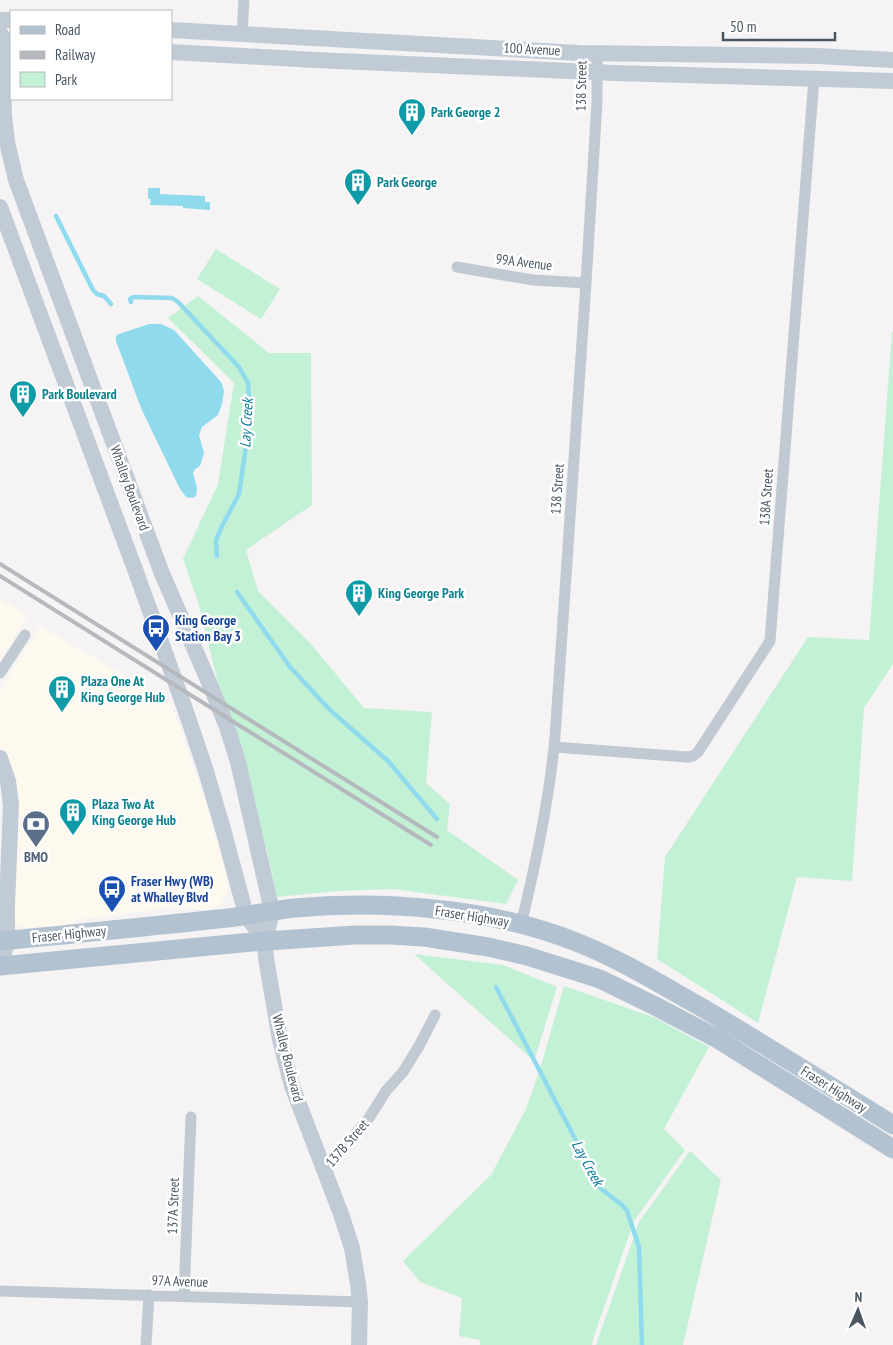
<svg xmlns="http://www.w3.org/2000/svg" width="893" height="1345" viewBox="0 0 893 1345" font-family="'PT Sans Narrow',sans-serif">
<rect width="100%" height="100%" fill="#f5f3f3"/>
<!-- commercial -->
<path fill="#fdf9ef" d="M0,599L28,615L0,661Z
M40,626L171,703L208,809L228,881L227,894L224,900L219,905L211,909H161L75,920L69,927L28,930L17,925L13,920L10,766L0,747V690Z"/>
<!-- green -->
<path fill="#c3f1d5" d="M216,249L280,289L261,319L197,279Z
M198,296L269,353H311L312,505L246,550L258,591L311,644L364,708L432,712L426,783L450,804L447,830L518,880L506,904L393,889L338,891L277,897L268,855L244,760L217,679L198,602L183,559L218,484L234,383L168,318Z
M892,332H893V664L864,708L852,881L797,877L758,1023L657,959L665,857L808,637L869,640Z
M414,954L503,965L557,987L534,1061Z
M564,986L653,1017L709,1047L664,1129L685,1150L634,1221L593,1339L592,1345H480V1340L459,1336L462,1298L420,1282L403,1261L491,1175L526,1109L540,1069Z
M690,1151L721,1180L683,1345H596L639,1222Z"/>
<!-- water -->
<path fill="#90daee" d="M148,188H160V194L205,196V202H210V210L183,208V206L150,205L151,199H148Z
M149,324H161L174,330L221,382L224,391L222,404L218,415L202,427L199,435L204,453L200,466L195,469L193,473L197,488L196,496L192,498L186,497L179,487L141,408L116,341V336L119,334Z"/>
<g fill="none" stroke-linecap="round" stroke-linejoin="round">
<!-- stream -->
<path stroke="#90daee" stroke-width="4.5" d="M56,216L93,290L97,294L104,296L111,304
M131,302L130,299L133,297L172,298L178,302L239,367L248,383L250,418L239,494L222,526L216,540L217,556
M237,592L290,667L330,710L388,761L437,819
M496,987L582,1152L600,1188L622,1205L627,1211L639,1247L642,1345"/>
<!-- street -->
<path stroke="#c1cad2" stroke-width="11" d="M242,34L244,0
M457,267L533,280L586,283
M0,673L25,635
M554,747L687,757L693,756L698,752L770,641L814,78
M521,925C536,862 549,801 555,737L586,283L597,102V53
M324,1171L369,1118L386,1091L403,1072L419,1046L435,1015
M0,1291L360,1302
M184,1296L191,1117
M146,1345L149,1295"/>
<!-- secondary -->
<path stroke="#c1cbd6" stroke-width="16" d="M0,20H11
M171,30L579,53L817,56L893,60
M0,33L5,41L3,81L4,116L7,142L16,180L161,571L211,687L227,727L238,762L272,911L265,941L266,958L280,1040L292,1086L341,1214L352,1248L358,1284L360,1302L359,1345
M171,52L315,60L615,73L893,81
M0,207L136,572L184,706L205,768L223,829L246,915L265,941
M0,758L8,781L11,805L7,905V941L1,965"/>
<!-- primary -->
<path stroke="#b3c2d1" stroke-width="19" d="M0,941C73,934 146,927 218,919C243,917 268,911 294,908C383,900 492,908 576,942C617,958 655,981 694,1003C761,1042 827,1084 893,1125
M0,966L252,942L355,935H390L424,937L488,947L527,956L600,979L655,1006L716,1038L893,1149"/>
<!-- rail -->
<path stroke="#b5b8bd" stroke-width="4" d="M0,564L437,837
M0,576L431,845"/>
</g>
<!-- icons -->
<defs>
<g id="building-pin" transform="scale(1.4375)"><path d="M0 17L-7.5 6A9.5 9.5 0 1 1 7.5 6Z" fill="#0f9aa8" stroke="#fff"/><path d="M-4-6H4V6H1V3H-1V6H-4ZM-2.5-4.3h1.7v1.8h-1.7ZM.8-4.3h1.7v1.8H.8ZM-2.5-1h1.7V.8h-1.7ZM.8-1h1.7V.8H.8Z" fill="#fff"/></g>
<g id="bus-pin" transform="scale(1.4375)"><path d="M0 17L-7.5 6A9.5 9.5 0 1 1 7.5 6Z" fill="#1a4fb4" stroke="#fff"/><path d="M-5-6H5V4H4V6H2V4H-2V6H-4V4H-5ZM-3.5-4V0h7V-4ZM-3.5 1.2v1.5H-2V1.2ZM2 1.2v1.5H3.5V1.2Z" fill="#fff"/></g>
<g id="bank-pin" transform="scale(1.4375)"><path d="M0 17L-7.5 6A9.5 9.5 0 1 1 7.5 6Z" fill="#5c6f8a" stroke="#fff"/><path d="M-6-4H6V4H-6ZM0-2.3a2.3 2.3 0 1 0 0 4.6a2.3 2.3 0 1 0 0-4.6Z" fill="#fff"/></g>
</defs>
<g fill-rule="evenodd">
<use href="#building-pin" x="412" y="112"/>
<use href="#building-pin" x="358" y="182"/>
<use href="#building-pin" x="23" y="394"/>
<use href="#building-pin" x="359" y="593"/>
<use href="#bus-pin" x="156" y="628"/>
<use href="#building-pin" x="62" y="689"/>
<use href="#building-pin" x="73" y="812"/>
<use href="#bank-pin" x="36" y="824"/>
<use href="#bus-pin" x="112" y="889"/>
</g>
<g text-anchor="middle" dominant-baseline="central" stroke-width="5" stroke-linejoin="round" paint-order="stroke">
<!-- street labels -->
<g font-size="14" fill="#4a5661" stroke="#fff">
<text transform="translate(532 49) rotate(3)">100 Avenue</text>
<text transform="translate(581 86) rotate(-89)">138 Street</text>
<text transform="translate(524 262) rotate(7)">99A Avenue</text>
<text transform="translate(130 488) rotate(70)">Whalley Boulevard</text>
<text transform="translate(557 489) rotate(-86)">138 Street</text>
<text transform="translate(766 497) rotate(-86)">138A Street</text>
<text transform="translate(472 916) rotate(9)">Fraser Highway</text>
<text transform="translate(69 934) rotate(-6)">Fraser Highway</text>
<text transform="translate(288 1058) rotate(76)">Whalley Boulevard</text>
<text transform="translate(834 1089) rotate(32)">Fraser Highway</text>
<text transform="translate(347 1143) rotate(-49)">137B Street</text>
<text transform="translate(173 1206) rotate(-88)">137A Street</text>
<text transform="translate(180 1281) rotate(2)">97A Avenue</text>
</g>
<!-- culture labels -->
<g font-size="14" font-weight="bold" fill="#0d838f" stroke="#fff" text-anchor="start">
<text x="431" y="112">Park George 2</text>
<text x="377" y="182">Park George</text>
<text x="42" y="394">Park Boulevard</text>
<text x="378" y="593">King George Park</text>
<text x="81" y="681">Plaza One At<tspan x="81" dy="16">King George Hub</tspan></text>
<text x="92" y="804">Plaza Two At<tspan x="92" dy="16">King George Hub</tspan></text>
</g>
<!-- transit labels -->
<g font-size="14" font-weight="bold" fill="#164399" stroke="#fff" text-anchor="start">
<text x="175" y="620">King George<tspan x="175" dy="16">Station Bay 3</tspan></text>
<text x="131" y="881">Fraser Hwy (WB)<tspan x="131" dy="16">at Whalley Blvd</tspan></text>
</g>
<!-- service labels -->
<g font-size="14" font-weight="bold" fill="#4e5e75" stroke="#fff">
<text x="36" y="857">BMO</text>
</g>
<!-- water labels -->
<g font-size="15" font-style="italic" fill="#0c7c9b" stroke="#fff">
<text transform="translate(246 423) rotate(-87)">Lay Creek</text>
<text transform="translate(588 1163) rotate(61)">Lay Creek</text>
</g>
</g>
<!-- legend -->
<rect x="10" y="10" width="162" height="90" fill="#ffffff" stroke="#b7bbc0"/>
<rect x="20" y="26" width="25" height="8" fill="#b3c2d1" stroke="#b7bbc0"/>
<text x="55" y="35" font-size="15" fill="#4a5661">Road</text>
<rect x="20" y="51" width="25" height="8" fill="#b5b8bd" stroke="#b7bbc0"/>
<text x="55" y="60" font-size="15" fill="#4a5661">Railway</text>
<rect x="20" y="72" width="25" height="15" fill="#c3f1d5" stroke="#b7bbc0"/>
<text x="55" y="85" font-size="15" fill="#4a5661">Park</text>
<!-- north arrow -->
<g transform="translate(858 1310) rotate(2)" stroke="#ffffff" stroke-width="4" paint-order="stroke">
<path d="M0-4L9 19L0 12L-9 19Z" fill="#4a5661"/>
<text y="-8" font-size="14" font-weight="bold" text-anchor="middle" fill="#4a5661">N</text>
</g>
<!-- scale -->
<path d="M723 32v8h112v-8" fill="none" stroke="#4a5661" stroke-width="2.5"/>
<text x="730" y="32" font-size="15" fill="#4a5661" stroke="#ffffff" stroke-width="4" paint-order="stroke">50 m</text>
</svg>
